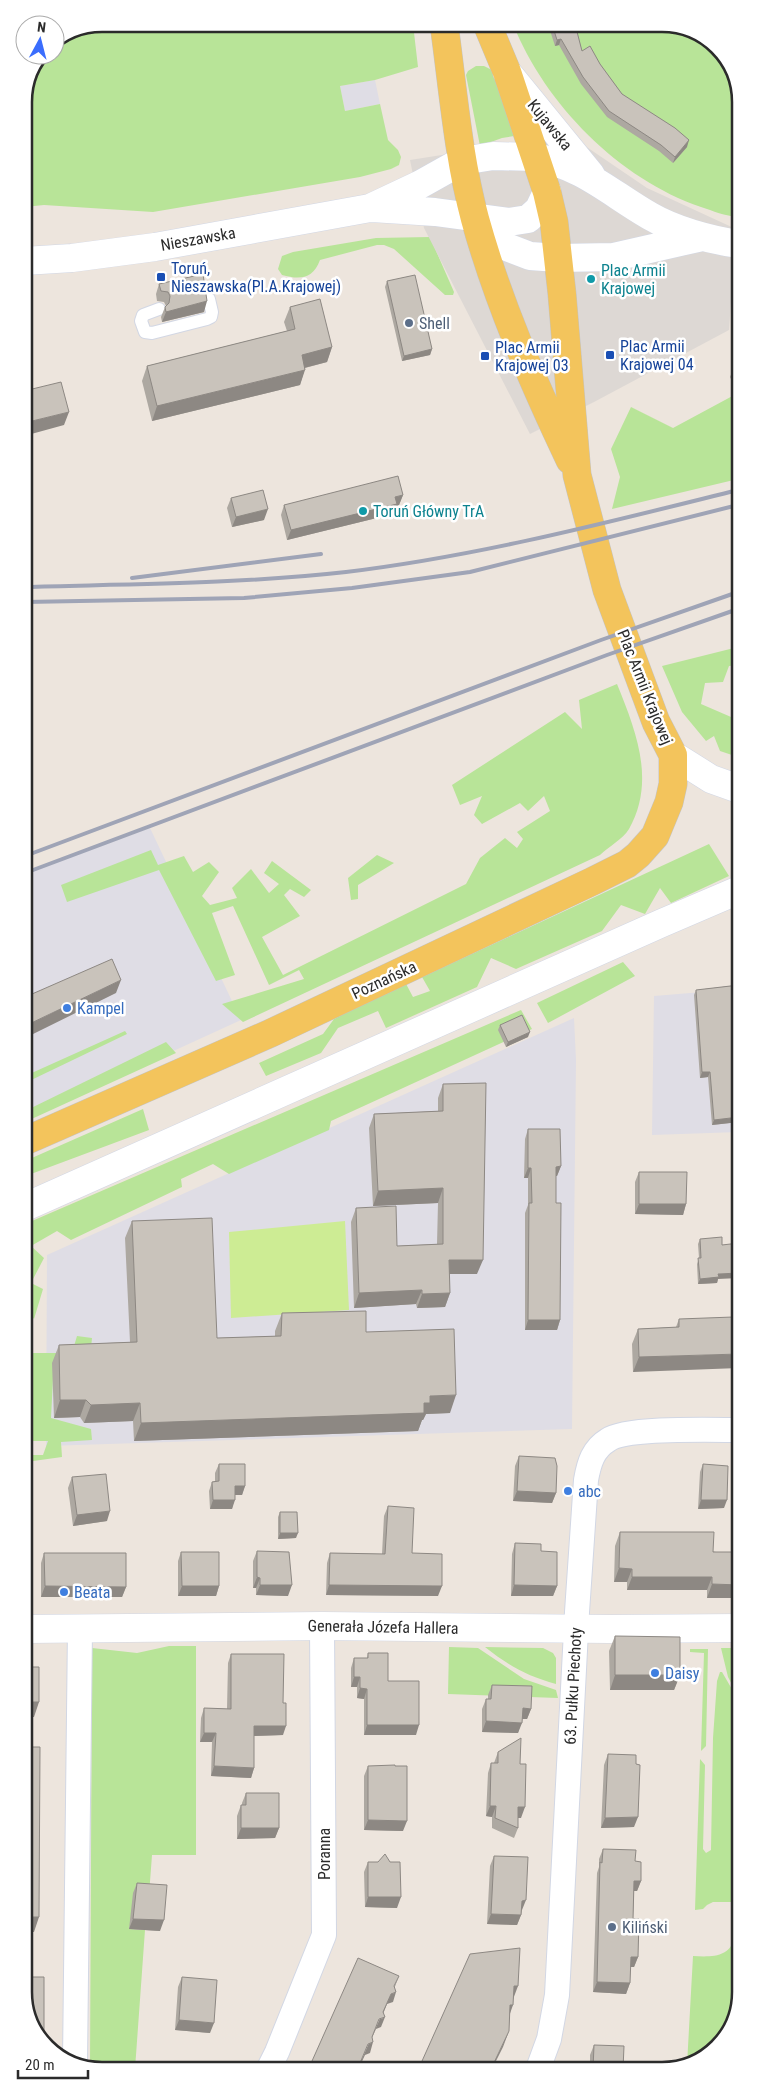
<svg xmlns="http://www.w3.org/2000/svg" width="764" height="2095" viewBox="0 0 764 2095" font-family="'Roboto Condensed',sans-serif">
<rect width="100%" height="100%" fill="#ede5dd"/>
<!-- industrial -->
<path fill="#dfdde5" d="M375,80L380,104L345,111L340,86Z
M150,828L241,1020L25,1119V874Z
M739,989V1132L652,1135L654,996Z
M574,1018L576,1060L572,1429L46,1446L47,1255Z"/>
<!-- green -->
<path fill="#b8e498" d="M102,24H413L418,67L375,80L340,86L345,111L380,104L388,140L398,150L401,157L399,165L391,169L360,177L153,212L44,205L24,207V98L43,55H55V43Z
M513,24H667L713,43L737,82L738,217C725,216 713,211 701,207C619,179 545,104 513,24Z
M476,66H484L492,70L520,135L502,138L480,146L466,75L468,71Z
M430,237L454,292L453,295H445L394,249L384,245H377L320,260C313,279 300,280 282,275L278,269L282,256L293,252L376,238Z
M738,393V479L612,509L620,477L611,449L631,407L673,428Z
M738,647V665L729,666L723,682L705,683L701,704L738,720V757L720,751L714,736L706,741L682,712L662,666Z
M617,684C636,731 656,781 629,829C623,839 608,847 600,855L243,1022L222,1004L304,979L299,970L269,985L233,906L212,913L235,975L216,981L159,870L67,902L61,885L151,850L158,865L184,856L193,872L209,862L219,872L202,896L210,905L237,898L232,888L251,869L269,893L279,884L264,873L272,861L311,890L304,897L290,889L284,895L300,916L262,937L283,975L466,884L480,858L505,838L517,848L523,839L517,832L550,811L544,796L528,811L520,803L482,824L474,815L482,796L460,805L452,785L565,712L582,729L579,700Z
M709,844L729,876L671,903L660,888L645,914L621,905L602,931L516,969L491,958L477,987L386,1028L378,1011L338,1028L321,1053L266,1076L259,1063L323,1034L334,1019L405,982L413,997L430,991L422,977Z
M377,855L394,863L358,885V899L351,900L348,878Z
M623,962L635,976L548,1023L537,1003Z
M521,1010L532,1029L331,1121L329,1130L229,1174L213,1164L181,1179L182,1187L71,1240L57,1231L31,1246L44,1258L31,1283L43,1289L34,1319L26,1309L25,1224Z
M125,1031L127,1034L25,1083V1076Z
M166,1042L176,1053L25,1122V1111Z
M143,1109L149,1130L31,1174L32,1184L25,1186V1161Z
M77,1336L92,1338L90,1358L54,1359L51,1418L91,1429L92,1440L61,1442L62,1457L26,1462V1455H43L48,1441H26V1353H72Z
M169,1646H196V1855H152L149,1895L129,1929L145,1930L135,2069L168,2071H97L90,2068L92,1648L137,1653Z
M449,1647L478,1648L524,1679L556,1690L558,1698L448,1694Z
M485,1647L543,1648L553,1653L556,1658V1684C527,1676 509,1666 485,1647Z
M721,1648H740V1654L732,1658L735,1663L740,1661V1700L728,1677Z
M690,1649H708L706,1746L701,1751L704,1653L690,1652Z
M720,1672H722L740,1703V1902H713L707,1905L703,1909L695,1910L700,1759L705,1765L703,1849L706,1853L711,1850L713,1738L717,1681Z
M740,1912V1993L724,2040L687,2065L693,1956C710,1957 733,1958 734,1935C735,1926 734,1920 740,1912Z"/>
<!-- pitch -->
<path fill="#cdec94" d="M345,1221L349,1310L231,1318L229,1232Z"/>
<!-- plaza -->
<path fill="#ddd8d4" d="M569,135L647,188L736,229L729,330L594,402L530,434L424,228L410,160Z"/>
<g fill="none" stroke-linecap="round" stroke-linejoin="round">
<!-- service casing -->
<g stroke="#d2d7e4" stroke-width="14">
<path id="service" d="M159,309L143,315L141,321L145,332L152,333L207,319L211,317L212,312L209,299"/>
</g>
<!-- minor casing -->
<g stroke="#d2d7e4" stroke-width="26">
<path id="minor" d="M75,2062L80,1628
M538,2069L549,2039L557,1995L577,1612L586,1480C589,1463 593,1449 608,1440C626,1427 713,1430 739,1430
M268,2070L277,2052L324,1935L322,1626"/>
</g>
<!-- tertiary casing -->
<g stroke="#d2d7e4" stroke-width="29">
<path id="tertiary" d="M507,72L591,175
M535,157C583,166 610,193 650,216C674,230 710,240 738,244
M475,219L504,246L530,256L558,258L614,257L702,237
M673,755L711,779L739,789
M25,1207L662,923L739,890
M26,1629L322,1626L610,1629L740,1628"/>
</g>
<!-- secondary casing -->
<g stroke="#d2d7e4" stroke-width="29">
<path id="secondary" d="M372,208L435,212L509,222L528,219L539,209L547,192
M24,261L72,258L155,247L370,208L421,184L462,161L493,156L535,157"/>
</g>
<!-- primary casing -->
<g stroke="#c4c4c4" stroke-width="29">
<path id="primary" d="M444,24C453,89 458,156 475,219C498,302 533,382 570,460
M25,1141L271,1033L593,881L627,864L638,855L655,836L669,802L673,784V755L656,722L607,590L577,475L562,294L554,222L547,192L507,72L487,24"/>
</g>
<!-- service -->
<use href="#service" stroke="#fff" stroke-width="12"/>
<!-- minor -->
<use href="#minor" stroke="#fff" stroke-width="24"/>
<!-- tertiary -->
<use href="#tertiary" stroke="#fff" stroke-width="28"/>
<!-- secondary -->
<use href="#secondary" stroke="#fff" stroke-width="28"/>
<!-- primary -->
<use href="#primary" stroke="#f3c45c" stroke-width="28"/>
<!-- rail -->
<path stroke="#9fa4b6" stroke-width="4" d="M132,578L321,554
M25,587C132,584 239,584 346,572C479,556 609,522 738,490
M25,602L244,598L352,588L470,572L738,505
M25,856L601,640L738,592
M25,873L607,655L738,609"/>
</g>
<!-- wall -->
<path fill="#ada8a1" d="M548,24H575L582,51L600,64L622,94L687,147L673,163L659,151L607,117L581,84L559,45L555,46Z
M387,281L432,349L430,355L402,361L385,287Z
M159,284L204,312L162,322L161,317L165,307L166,306L164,302L157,301L156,294Z
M290,307L332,347L327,362L305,368L300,385L152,421L142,381L147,366L287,331L284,322Z
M738,365V393L730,377L734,367Z
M403,495L399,505L396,506L393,514L287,540L281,515L284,505Z
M231,498L264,520L232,527L227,508Z
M739,985V1122L712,1125L708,1077L700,1078L694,995L696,990Z
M500,1025L528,1037L506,1047L498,1030Z
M443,1084L477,1274H449L450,1293L445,1307L417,1308L416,1304L354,1308L351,1222L356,1208L397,1246L437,1244L438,1203L373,1206L369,1128L374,1114L438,1111V1098Z
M528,1129L561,1166L557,1176H556V1203L560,1320L557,1330H525V1213L528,1205V1178H524L525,1139Z
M639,1172L686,1204L683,1215L635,1214V1182Z
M132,1221L217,1338L275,1336V1331L282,1313L366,1332L450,1413L426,1414L423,1420H422L418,1431L134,1441L133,1421L84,1423L80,1417L54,1418L52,1363L59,1345L130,1342L125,1238Z
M700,1239L718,1279L717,1283L698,1284L697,1264L699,1258L698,1244Z
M679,1319L733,1326L633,1372L632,1344L638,1329L676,1327Z
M519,1456L556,1493L552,1503L513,1501L515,1466Z
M219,1464L245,1486L242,1495H235L232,1509H210L209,1491L212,1482L215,1481V1473Z
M703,1464L724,1508L698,1509L700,1472Z
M72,1477L107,1521L73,1526L68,1488Z
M388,1506L412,1553L438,1596L326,1595L327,1563L330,1553L382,1554L384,1516Z
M280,1512L296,1538L278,1539V1517Z
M620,1532L740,1557V1601H735V1598H707V1590H627V1582H614L615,1546Z
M515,1543L541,1551L557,1586L553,1596H511L512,1554Z
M257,1551L288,1596L256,1595V1588H253V1561Z
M181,1552L219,1586L216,1596H178V1561Z
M44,1553L126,1587L122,1597H41V1563Z
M615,1636L680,1675L674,1690H610L609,1651Z
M368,1653L388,1681L416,1735H364V1699L357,1698V1687H351V1668L354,1658H367Z
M231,1654L283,1735L254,1736V1768L251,1778L211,1776L212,1742H200L201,1718L204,1708L227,1709L228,1663Z
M492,1685L531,1709L527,1719H522L518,1733L482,1732V1709L486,1699H488V1695Z
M498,1752L520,1764L521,1818H518V1828L514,1838L492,1828V1817L486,1816L488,1773L491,1763H494Z
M608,1754L634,1827L601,1828L604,1765Z
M368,1766L403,1831L364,1830V1776Z
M246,1793L279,1828L275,1838L237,1839V1816L241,1805H242V1803Z
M603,1849L635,1861L641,1881L637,1891H634L633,1919L638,1957L634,1967H630V1983L626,1994L593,1992L597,1873L599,1867V1859Z
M494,1856L522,1910L521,1915L517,1925L487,1924L490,1866Z
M368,1862L397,1908L365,1907L364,1872Z
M137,1883L160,1931L129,1929L133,1893Z
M182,1977L210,2033L175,2030L178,1987Z
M594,2045L623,2069H590V2055Z"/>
<!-- shaded-wall -->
<path fill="#8d8883" d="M561,39L559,45L555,46L557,40Z
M689,140L687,147L673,163L675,157Z
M207,301L204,312L162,322L166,312Z
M332,347L327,362L296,370L302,355Z
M432,349L430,355L402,361L404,356Z
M305,370L300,385L152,421L157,406Z
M69,412L64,425L24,436V423Z
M403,495L399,505L396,506L393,514L287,540L291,530Z
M268,509L264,520L232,527L236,517Z
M121,980L116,993L25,1038V1026Z
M530,1032L528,1037L506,1047L508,1042Z
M702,1072H710L708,1077L700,1078Z
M739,1117V1122L712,1125L714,1120Z
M561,1166L557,1176H552L556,1167Z
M528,1168H531L528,1178H524Z
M443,1188L438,1203L373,1206L378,1191Z
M639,1204H686L683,1215L635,1214Z
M449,1260H483L477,1274H443Z
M739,1273V1278L718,1279L717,1283L698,1284L700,1279L718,1274Z
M422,1290L416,1304L354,1308L359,1293Z
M450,1293L445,1307L417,1308L422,1294Z
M528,1320H560L557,1330H525Z
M739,1354V1368L633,1372L639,1357Z
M456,1395L450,1413L426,1414L423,1420H422L418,1431L134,1441L141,1423L424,1403L430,1396Z
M60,1400H86L80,1417L54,1418Z
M140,1403L133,1421L84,1423L91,1405Z
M235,1486H245L242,1495H232Z
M517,1491L556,1493L552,1503L513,1501Z
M213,1500H235L232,1509H210Z
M701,1500H727L724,1508L698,1509Z
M110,1511L107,1521L73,1526L77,1515Z
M280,1533H298L296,1538L278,1539Z
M619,1568L632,1569L627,1582H614Z
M257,1577L260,1578L256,1588H253Z
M632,1577H712L707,1590H627Z
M712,1584L740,1585L735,1598H707Z
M260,1585H292L288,1596L256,1595Z
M329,1585L442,1586L438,1596L326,1595Z
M514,1585L557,1586L553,1596H511Z
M45,1586L126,1587L122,1597H41Z
M182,1586H219L216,1596H178Z
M740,1588V1601H735Z
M615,1675H680L674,1690H610Z
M354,1677H360L357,1687H351Z
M360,1688L367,1689L364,1699L357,1698Z
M26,1702H39L34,1717H26Z
M523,1708L531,1709L527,1719H519Z
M486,1721L522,1723L518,1733L482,1732Z
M367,1725H419L416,1735H364Z
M254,1726H286L283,1735L251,1736Z
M204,1733H216L212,1742H200Z
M214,1766L254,1768L251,1778L211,1776Z
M490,1806H496L492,1817L486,1816Z
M518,1807H525L521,1818H514Z
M638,1817L634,1827L601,1828L605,1818Z
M368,1820L407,1821L403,1831L364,1830Z
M241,1828H279L275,1838L237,1839Z
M634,1881H641L637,1891H630Z
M368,1897H401L397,1908L365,1907Z
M526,1900L522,1910L518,1911L522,1901Z
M491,1914L521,1915L517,1925L487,1924Z
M26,1917H39L34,1932H26Z
M133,1919L164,1920L160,1931L129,1929Z
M631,1957H638L634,1967H627Z
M399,1976L392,1994L396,1992L393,2002L387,2004L381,2019L385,2017L381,2027L376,2029L369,2044L373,2042L370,2053L365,2055L358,2070L362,2068L361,2070H357Z
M597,1982L630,1983L626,1994L593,1992Z
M514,1986H518L512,2002Z
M510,2005H513L507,2022Z
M179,2020L214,2023L210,2033L175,2030Z
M509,2031L503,2047L492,2069H491Z"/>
<!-- building -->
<path fill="#c9c3bb" stroke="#8d8883" d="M552,24H575L582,51L590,46L600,64L622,94L675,128L689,140L675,157L661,145L609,111L583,77L561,39L557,40Z
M203,274L207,301L166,312L165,307L169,303L170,296L168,292L161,291L159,284Z
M415,275L432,349L404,356L387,281Z
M320,299L332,347L302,355L305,370L157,406L147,366L295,329L290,307Z
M738,365V376L734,367Z
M61,382L69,412L24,423V391Z
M398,476L403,495L395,497L397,504L291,530L284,505Z
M263,490L268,509L236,517L231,498Z
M112,959L121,980L25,1026V975L32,994Z
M739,985V1117L714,1120L710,1072H702L696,990Z
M522,1015L530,1032L508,1042L500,1025Z
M486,1083L483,1260H449L450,1293L422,1294V1290L359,1293L356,1208L396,1206L397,1246L443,1244V1188L378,1191L374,1114L443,1111V1084Z
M528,1129H560L561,1166L556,1167V1203H561L560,1320H528L529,1203H532L531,1168H528Z
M639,1172H687L686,1204H639Z
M212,1218L217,1338L281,1336L282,1313L366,1311V1332L454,1329L456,1395L430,1396V1403H424V1413L141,1423L140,1403L91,1405L86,1400H60L59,1345L137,1342L132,1221Z
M722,1237V1245L739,1243V1273L718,1274L719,1277L700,1279L698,1258H701L700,1239Z
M733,1317V1326L739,1325V1354L639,1357L638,1329L679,1327V1319Z
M519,1456L555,1458L557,1466L556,1493L517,1491Z
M219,1464H245V1486H235V1500H213L212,1482L219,1481Z
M703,1464L728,1466L727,1500H701Z
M106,1474L110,1511L77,1515L72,1477Z
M388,1506L414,1508L412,1553L442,1554V1586L329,1585L330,1553L385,1554Z
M280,1512H297L298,1533H280Z
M620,1532H714L713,1552H738V1557H740V1585L712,1584V1577H632V1569L619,1568Z
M515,1543L541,1544V1551L557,1552V1586L514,1585Z
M257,1551L289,1552L292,1585H260V1578L257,1577Z
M181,1552H219V1586H182Z
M44,1553H126V1587L45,1586Z
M615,1636L680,1637V1675H615Z
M26,1650H27V1667H39V1702H26Z
M368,1653H388V1681H419V1725H367V1689L360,1688V1677H354V1658H368Z
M231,1654H284L283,1703H286V1726H254V1768L214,1766L216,1733H204V1708L231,1709Z
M492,1685L532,1686L531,1709L523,1708L522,1723L486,1721V1699H491Z
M521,1738L520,1764H526L525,1807H518V1828L495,1818L496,1806H490L491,1763H498V1752Z
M26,1747H40L39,1917H26Z
M608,1754L636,1755V1764L640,1765L638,1817L605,1818Z
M395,1765V1766H407V1821L368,1820V1766Z
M246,1793H279V1828H241V1805H246Z
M603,1849L636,1850L635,1861L641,1862V1881H634L633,1919H639L638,1957H631L630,1983L597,1982L600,1862L602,1863Z
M385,1854L390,1862H400L401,1897H368V1862H378Z
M494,1856L528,1857L526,1900L522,1901L521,1915L491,1914Z
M137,1883L167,1885L164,1920L133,1919Z
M520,1948L518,1986H514L513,2005H510L509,2031L491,2069L418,2070L470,1954Z
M358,1958L399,1976L394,1986L396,1992L391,1994L383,2012L385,2017L379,2019L372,2037L373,2042L368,2044L360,2063L362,2068L357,2070H308Z
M26,1977H44V2041L27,2013Z
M182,1977L217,1980L214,2023L179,2020Z
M594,2045L624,2046L623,2069H593Z"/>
<!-- markers -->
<g fill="#1a4fb4" stroke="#fff" stroke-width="2">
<rect x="156" y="272" width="10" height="10" rx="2.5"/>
<rect x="605" y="350" width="10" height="10" rx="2.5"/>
<rect x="480" y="351" width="10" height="10" rx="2.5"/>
</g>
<g fill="#0f9aa8" stroke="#fff" stroke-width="2">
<circle cx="591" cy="279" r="5"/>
<circle cx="363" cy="511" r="5"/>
</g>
<g fill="#5c6f8a" stroke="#fff" stroke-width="2">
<circle cx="409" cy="323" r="5"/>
<circle cx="612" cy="1927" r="5"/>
</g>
<g fill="#3f7fe0" stroke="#fff" stroke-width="2">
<circle cx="67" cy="1008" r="5"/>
<circle cx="568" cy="1491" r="5"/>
<circle cx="64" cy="1592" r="5"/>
<circle cx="655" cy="1673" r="5"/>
</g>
<g text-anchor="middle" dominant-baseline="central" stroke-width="5" stroke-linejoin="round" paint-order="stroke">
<!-- street labels -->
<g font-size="16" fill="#2b2b2b" stroke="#fff">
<text transform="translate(550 125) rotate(51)">Kujawska</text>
<text transform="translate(198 239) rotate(-10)">Nieszawska</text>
<text transform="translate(645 687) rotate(68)">Plac Armii Krajowej</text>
<text transform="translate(384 980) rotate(-25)">Poznańska</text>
<text transform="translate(383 1627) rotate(1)">Generała Józefa Hallera</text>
<text transform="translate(573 1686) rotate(-87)">63. Pułku Piechoty</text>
<text transform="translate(324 1854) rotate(-90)">Poranna</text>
</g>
<!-- transit labels -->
<g font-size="16" fill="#164399" stroke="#fff" text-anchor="start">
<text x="171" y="268">Toruń,<tspan x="171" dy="18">Nieszawska(Pl.A.Krajowej)</tspan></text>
<text x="620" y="346">Plac Armii<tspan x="620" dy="18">Krajowej 04</tspan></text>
<text x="495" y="347">Plac Armii<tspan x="495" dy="18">Krajowej 03</tspan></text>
</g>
<!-- culture labels -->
<g font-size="16" fill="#0d838f" stroke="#fff" text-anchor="start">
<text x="601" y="270">Plac Armii<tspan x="601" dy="18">Krajowej</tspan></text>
<text x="373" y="511">Toruń Główny TrA</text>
</g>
<!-- service labels -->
<g font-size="16" fill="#4e5e75" stroke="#fff" text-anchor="start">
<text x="419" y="323">Shell</text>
<text x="622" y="1927">Kiliński</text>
</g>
<!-- shop labels -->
<g font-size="16" fill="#366cbe" stroke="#fff" text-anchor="start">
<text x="77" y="1008">Kampel</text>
<text x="578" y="1491">abc</text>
<text x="74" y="1592">Beata</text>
<text x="665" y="1673">Daisy</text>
</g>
</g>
<!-- crop -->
<path d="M0 0H764V2095H0ZM102 32H662A70 70 0 0 1 732 102V1992A70 70 0 0 1 662 2062H102A70 70 0 0 1 32 1992V102A70 70 0 0 1 102 32Z" fill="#fff" fill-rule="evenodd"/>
<path fill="none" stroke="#2b2b2b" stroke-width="2.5" d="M102 32H662A70 70 0 0 1 732 102V1992A70 70 0 0 1 662 2062H102A70 70 0 0 1 32 1992V102A70 70 0 0 1 102 32Z"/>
<!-- north arrow -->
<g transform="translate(40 40) rotate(7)"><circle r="24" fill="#ffffff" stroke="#aaaaaa"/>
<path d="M0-4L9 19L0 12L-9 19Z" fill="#3a6dfd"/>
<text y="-8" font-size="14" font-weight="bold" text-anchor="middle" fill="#2b2b2b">N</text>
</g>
<!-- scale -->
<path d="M18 2070v8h70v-8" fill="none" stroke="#2b2b2b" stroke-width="2.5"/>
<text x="25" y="2070" font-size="15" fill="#2b2b2b" stroke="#ffffff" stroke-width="4" paint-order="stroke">20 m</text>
</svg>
